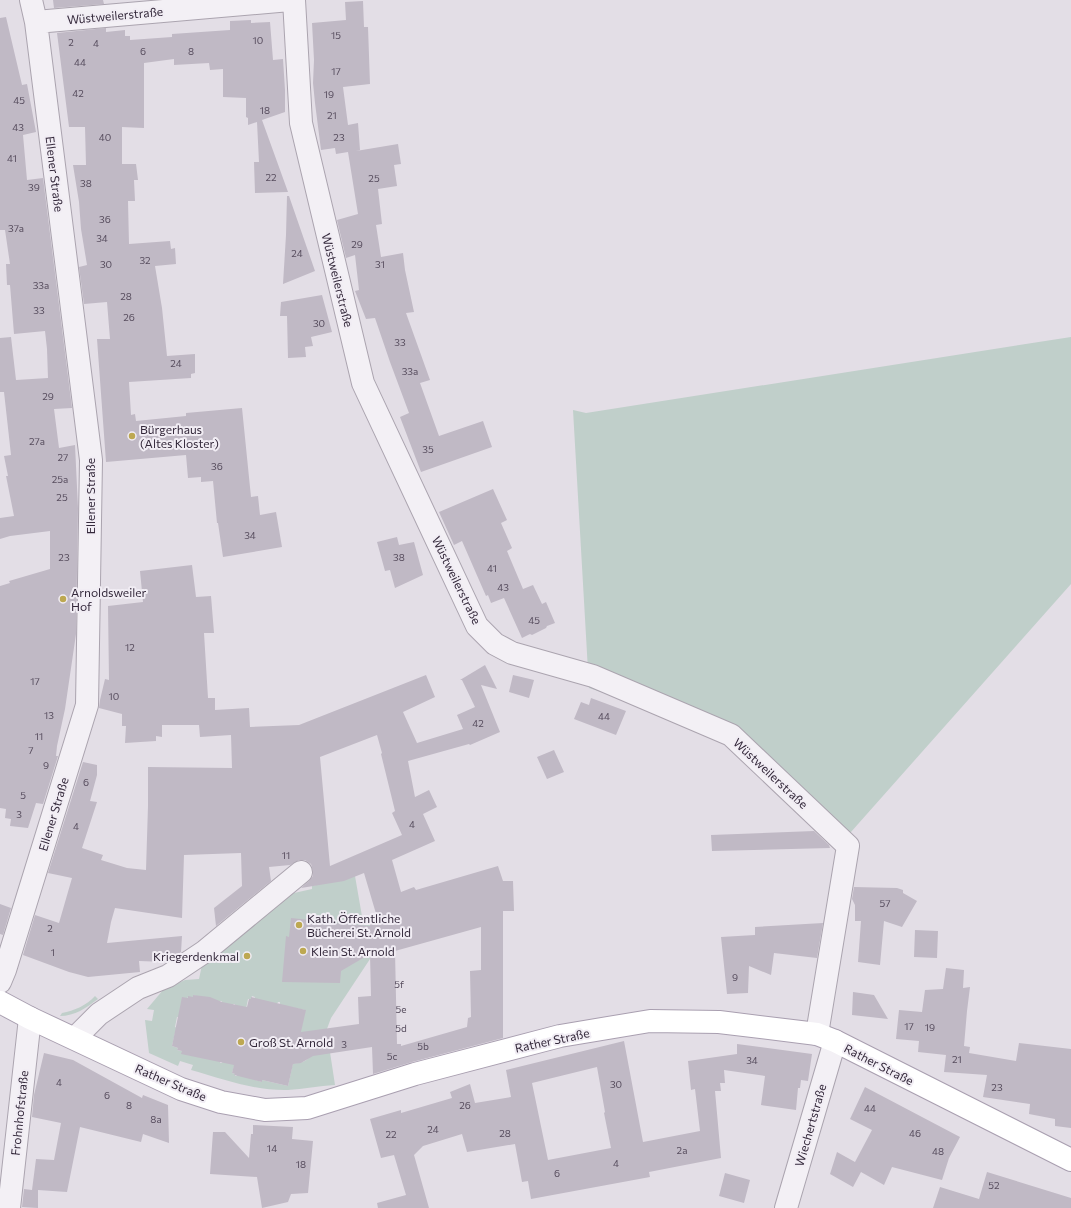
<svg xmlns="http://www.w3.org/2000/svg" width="1071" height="1208" viewBox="0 0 1071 1208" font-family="Commissioner,sans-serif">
<rect width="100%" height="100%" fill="#e3dee6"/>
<!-- green -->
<path fill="#c0cfca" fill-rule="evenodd" d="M1071,337V584L843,841L731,735L589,688L573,410L586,413Z
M355,876L363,922H370V959L331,1018L324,1037L328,1039L335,1085C319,1086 303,1089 288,1090C255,1091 223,1079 191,1070L193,1065L180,1061L178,1066L149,1053L145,1020L152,1021L154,1010L147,1009L163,990L185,980L199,979L202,965L283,899L294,893L312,889V886ZM193,995L219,1003L220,1001H222L221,1004L232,1006L233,1004H235V1007L246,1009L248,999H251L252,996L255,997L254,999L277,1004L278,1002H280V1005L305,1010L300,1034L311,1055C307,1061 301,1064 293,1063L288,1086L262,1080V1082L237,1074V1076H235V1074L232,1073L235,1063L223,1060L222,1063H220L221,1060L177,1050L178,1048L172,1046L175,1033L177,1028L175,1027L177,1017H179L188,997H193Z
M95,996L98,999C86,1008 75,1016 60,1016L62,1013C74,1011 87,1005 95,996Z"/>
<!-- building -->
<path fill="#c0b9c5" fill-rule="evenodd" d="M53,0H103L104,4L54,8Z
M363,1L364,27H368L370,84L343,87L348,125L358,123L360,150L356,151L398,144L401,164L394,165L397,186L378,189L382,224L376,225L381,257L403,253L405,270L414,312L406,313L430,380L420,383L439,436L483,421L492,447L421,472L400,417L409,413L390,362L375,318L366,319L355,291L359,290L355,255L346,258L337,220L358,214L348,152L336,154L335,148L321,150L315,103L313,83L314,60L312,23L346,20L345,2Z
M6,17L22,85L27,84L36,132L23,135L27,180L43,178L72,408L54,409L59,448L75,445L78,508L76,634L65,709L57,746L56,756H58L43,804L36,803L28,828L10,826L11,819L5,818L6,809L0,808V586L10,583L9,581L50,569V531L10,536L0,539V518L14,516L6,476H8L4,456L11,455L4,392H0V338L11,337L16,380L48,378L47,349L45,331L14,334L10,285H7L6,264H10L5,230H0V18Z
M251,20V23L270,22L273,60L283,59L285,90V112L262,120L288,192L255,193L254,162H259L257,122L248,125V118L246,117V98L223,97V69L210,70L209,63L174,65V59L144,63V128L122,127V164H136L138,180H134L135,201H128L129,244L170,241L171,249L175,248L176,264L155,266L162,308L167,356L195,354V373L191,374V378L129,382L131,415L135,414L136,421L186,416V413L242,408L251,497L258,496L260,515L276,512L282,547L223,557L218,523H217L213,481L201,482V477L188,478L186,455L106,462L97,339H110L107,302L84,304L79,267L87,265L81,229L79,202L73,165H86L85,127H69L57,33L106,28V32L125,30V36H130V40L172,37V34L230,30V21Z
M287,196H289L315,271L283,284L286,235Z
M322,295L332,332L311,337L313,346L305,347L306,357L288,358L287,316H280L281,302Z
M493,489L507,520L501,523L512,548L507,551L523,589L533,585L542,604L546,602L555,623L547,626L546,628L532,635L530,634L522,638L504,598L491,603L488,595L486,596L462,541L454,545L439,512Z
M397,537L399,545L414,542L423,575L395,588L390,570L385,571L377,542Z
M192,565L196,597L211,596L214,633H204L208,698H215V710L249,708L250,727L299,725L426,675L435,697L403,712L417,743L463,729L457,715L475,707L462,680H460L485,665L497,689L481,685L500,732L470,745L469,744L408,761L415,797L429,790L437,807L423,814L435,841L392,860L401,892L414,887L416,890L498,866L503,881H513L514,911H503V1038L412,1062L373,1074L372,1047L313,1056L301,1063L293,1064L288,1086L262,1080V1082L234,1075L235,1074L232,1073L234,1065L181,1054L182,1051L177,1050L178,1048L172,1046L182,997L188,998V996L193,997V995L210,997L222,1002L247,1007L249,999H251V997L306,1010L301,1032L359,1024L358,997L371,996L370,954L341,971L340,983L282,982L286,936L289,937L291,918L310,920V921L370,926V919L377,917L364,873L344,881L301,888L309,881L313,876V870L311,864L305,860H299L290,865L269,867L271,881L216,926L214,908L242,886L241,853L184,855L182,918L115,908L111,922L107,943L182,936L181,952L166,962L139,961L140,972L88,977L69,972L23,955L35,915L59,923L72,878L48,873L83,762L97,765V775L90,801L97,802L82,848L103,855L101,860L127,868L146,870L148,806V767L232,768L231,735L200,737L199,725H162V737L156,736V741L125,743L126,726H122V714L99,708L100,700L105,679L109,680L108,606L143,602L140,571ZM377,735L382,753L381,754L395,811L392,813L402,835L330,866L320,757ZM481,927V970L470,971L471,1017L468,1018L467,1027L401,1046V1044H397L395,951Z
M513,675L534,680L529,698L509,692Z
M591,698L626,711L616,735L574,719L581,702L589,705Z
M554,750L564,772L547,779L537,757Z
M814,831L829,845L830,848L712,851L711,835Z
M854,887L897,888L903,890V893L917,901L902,927L884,921L880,965L858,962L861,921H855V905L852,899Z
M0,904L11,908L3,935L0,934Z
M823,923L817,958L774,953L771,975L749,966L748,993L727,994L721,937L755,935V927Z
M915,930L938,931L937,958L914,957Z
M946,968L964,970L963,988L970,987L967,1011L964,1046L970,1047L969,1053L1016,1061L1019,1043L1071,1049V1128L1055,1126V1119L1029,1114L1030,1104L983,1097L987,1075L944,1072L946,1055L918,1052L919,1041L896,1039L899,1010L922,1012L925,990L943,989Z
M853,992L874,995L888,1019L852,1015Z
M624,1041L643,1142L700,1131L695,1089L691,1090L688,1061L737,1054V1044L812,1054L808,1081L801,1080L800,1088H798L796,1110L761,1105L765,1076L724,1070L725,1083H720L721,1091H715L721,1158L649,1172L650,1177L531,1199L528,1181L522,1182L515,1144L467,1152L462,1134L423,1146L414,1155L429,1208H378L377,1203L406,1195L394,1155L381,1158L370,1119L401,1110V1113L452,1098L450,1092L470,1084L475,1103L511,1097L506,1070ZM597,1067L605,1112L604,1113L611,1148L548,1160L532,1083Z
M44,1053L73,1060L142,1098L143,1095L168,1105L169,1143L143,1134L141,1142L80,1127L67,1192L38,1190V1208L22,1207L24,1189L32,1190L36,1159L54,1160L61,1123L32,1117L34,1095Z
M865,1087L960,1137L949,1158L942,1180L892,1167L884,1185L861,1172L853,1187L830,1174L837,1152L855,1162L872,1130L850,1119Z
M253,1125L293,1127L292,1139L313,1141L308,1193L291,1194L288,1202L262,1208L257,1177L210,1174L213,1132H225L249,1158L251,1134H253Z
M987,1172L1071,1198V1208H933L940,1187L979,1199Z
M725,1173L750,1180L744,1203L719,1196Z"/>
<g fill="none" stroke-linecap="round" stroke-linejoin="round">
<!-- minor casing -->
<g stroke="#aba4af" stroke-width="24">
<path id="minor" d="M294,0L301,123L363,383L477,626L495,644L512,653L593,676L731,735L848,846L817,1034
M36,22L290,0
M0,982L5,970L87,705L91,460L36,22L31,0
M75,1038L99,1014L138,988L168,976L204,952L301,872
M9,1208L30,1018
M786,1208L835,1041"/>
</g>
<!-- major casing -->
<g stroke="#a99fb0" stroke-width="24">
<path id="major" d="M0,1002L30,1018L181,1089L221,1102L265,1110L307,1108L415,1074L560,1036L650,1021L719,1022L817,1034L835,1041L1071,1160"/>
</g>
<!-- minor -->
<use href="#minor" stroke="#f3f0f5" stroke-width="22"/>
<!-- major -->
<use href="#major" stroke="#fff" stroke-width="22"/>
</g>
<!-- markers -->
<g fill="#bda851" stroke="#f1edf4" stroke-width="1.5">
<circle cx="132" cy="436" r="4"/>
<circle cx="63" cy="599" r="4"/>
<circle cx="299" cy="925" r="4"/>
<circle cx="303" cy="951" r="4"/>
<circle cx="247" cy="956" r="4"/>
<circle cx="241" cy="1042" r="4"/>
</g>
<g text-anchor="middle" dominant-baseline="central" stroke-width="4" stroke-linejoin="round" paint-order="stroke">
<!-- number labels -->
<g font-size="10" fill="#574d5e">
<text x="336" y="35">15</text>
<text x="258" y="40">10</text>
<text x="71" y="42">2</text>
<text x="96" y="43">4</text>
<text x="143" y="51">6</text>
<text x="191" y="51">8</text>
<text x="80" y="62">44</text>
<text x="336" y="71">17</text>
<text x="78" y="93">42</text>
<text x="329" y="94">19</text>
<text x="19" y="100">45</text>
<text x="265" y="110">18</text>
<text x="332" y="115">21</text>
<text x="18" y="127">43</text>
<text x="105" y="137">40</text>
<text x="339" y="137">23</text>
<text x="12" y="158">41</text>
<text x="271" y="177">22</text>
<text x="374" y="178">25</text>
<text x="86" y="183">38</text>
<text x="34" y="187">39</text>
<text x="105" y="219">36</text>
<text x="16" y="228">37a</text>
<text x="102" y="238">34</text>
<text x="357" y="244">29</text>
<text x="297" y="253">24</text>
<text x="145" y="260">32</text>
<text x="106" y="264">30</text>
<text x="380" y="264">31</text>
<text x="41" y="285">33a</text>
<text x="126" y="296">28</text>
<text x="39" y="310">33</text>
<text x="129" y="317">26</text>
<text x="319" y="323">30</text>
<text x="400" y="342">33</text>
<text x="176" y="363">24</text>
<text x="410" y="371">33a</text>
<text x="48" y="396">29</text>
<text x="37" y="441">27a</text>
<text x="428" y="449">35</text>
<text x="63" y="457">27</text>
<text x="217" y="466">36</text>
<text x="60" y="479">25a</text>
<text x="62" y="497">25</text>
<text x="250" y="535">34</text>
<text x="64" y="557">23</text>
<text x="399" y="557">38</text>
<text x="492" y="568">41</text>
<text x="503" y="587">43</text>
<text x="534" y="620">45</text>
<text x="130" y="647">12</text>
<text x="35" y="681">17</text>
<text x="114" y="696">10</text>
<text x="49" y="715">13</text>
<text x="604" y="716">44</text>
<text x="478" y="723">42</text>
<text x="39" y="736">11</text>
<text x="31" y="750">7</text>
<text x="46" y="765">9</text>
<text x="86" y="782">6</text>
<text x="23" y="795">5</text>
<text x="19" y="814">3</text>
<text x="412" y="824">4</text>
<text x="76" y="826">4</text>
<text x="286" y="855">11</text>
<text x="885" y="903">57</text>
<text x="50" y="928">2</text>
<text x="53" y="952">1</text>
<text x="735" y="977">9</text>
<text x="399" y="984">5f</text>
<text x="401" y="1009">5e</text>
<text x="909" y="1026">17</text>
<text x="930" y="1027">19</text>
<text x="401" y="1028">5d</text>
<text x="344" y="1044">3</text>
<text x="423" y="1046">5b</text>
<text x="392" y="1056">5c</text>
<text x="957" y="1059">21</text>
<text x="752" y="1060">34</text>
<text x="59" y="1082">4</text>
<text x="616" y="1084">30</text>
<text x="997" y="1087">23</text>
<text x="107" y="1095">6</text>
<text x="129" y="1105">8</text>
<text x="465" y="1105">26</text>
<text x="870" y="1108">44</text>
<text x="156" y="1119">8a</text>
<text x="433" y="1129">24</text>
<text x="505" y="1133">28</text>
<text x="915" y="1133">46</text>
<text x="391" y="1134">22</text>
<text x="272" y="1148">14</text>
<text x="682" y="1150">2a</text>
<text x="938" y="1151">48</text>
<text x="616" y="1163">4</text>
<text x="301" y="1164">18</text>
<text x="557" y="1173">6</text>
<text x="994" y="1185">52</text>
</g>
<!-- street labels -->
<g font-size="12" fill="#34293b" stroke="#f1edf4">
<text transform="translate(115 15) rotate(-5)">Wüstweilerstraße</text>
<text transform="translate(55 174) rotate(83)">Ellener Straße</text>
<text transform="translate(338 280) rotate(76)">Wüstweilerstraße</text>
<text transform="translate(90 496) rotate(-90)">Ellener Straße</text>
<text transform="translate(457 580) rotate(64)">Wüstweilerstraße</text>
<text transform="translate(771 773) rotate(43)">Wüstweilerstraße</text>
<text transform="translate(53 814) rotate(-73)">Ellener Straße</text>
<text transform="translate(552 1040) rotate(-12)">Rather Straße</text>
<text transform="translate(879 1064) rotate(27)">Rather Straße</text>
<text transform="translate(171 1082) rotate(23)">Rather Straße</text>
<text transform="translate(19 1113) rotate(-84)">Frohnhofstraße</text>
<text transform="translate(810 1125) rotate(-74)">Wiechertstraße</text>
</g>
<!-- poi labels -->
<g font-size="12" fill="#34293b" stroke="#f1edf4" text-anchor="start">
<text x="140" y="429">Bürgerhaus<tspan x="140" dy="14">(Altes Kloster)</tspan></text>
<text x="71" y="592">Arnoldsweiler<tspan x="71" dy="14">Hof</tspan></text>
<text x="307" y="918">Kath. Öffentliche<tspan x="307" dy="14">Bücherei St. Arnold</tspan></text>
<text x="311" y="951">Klein St. Arnold</text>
<text x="239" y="956" text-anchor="end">Kriegerdenkmal</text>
<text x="249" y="1042">Groß St. Arnold</text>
</g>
</g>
</svg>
